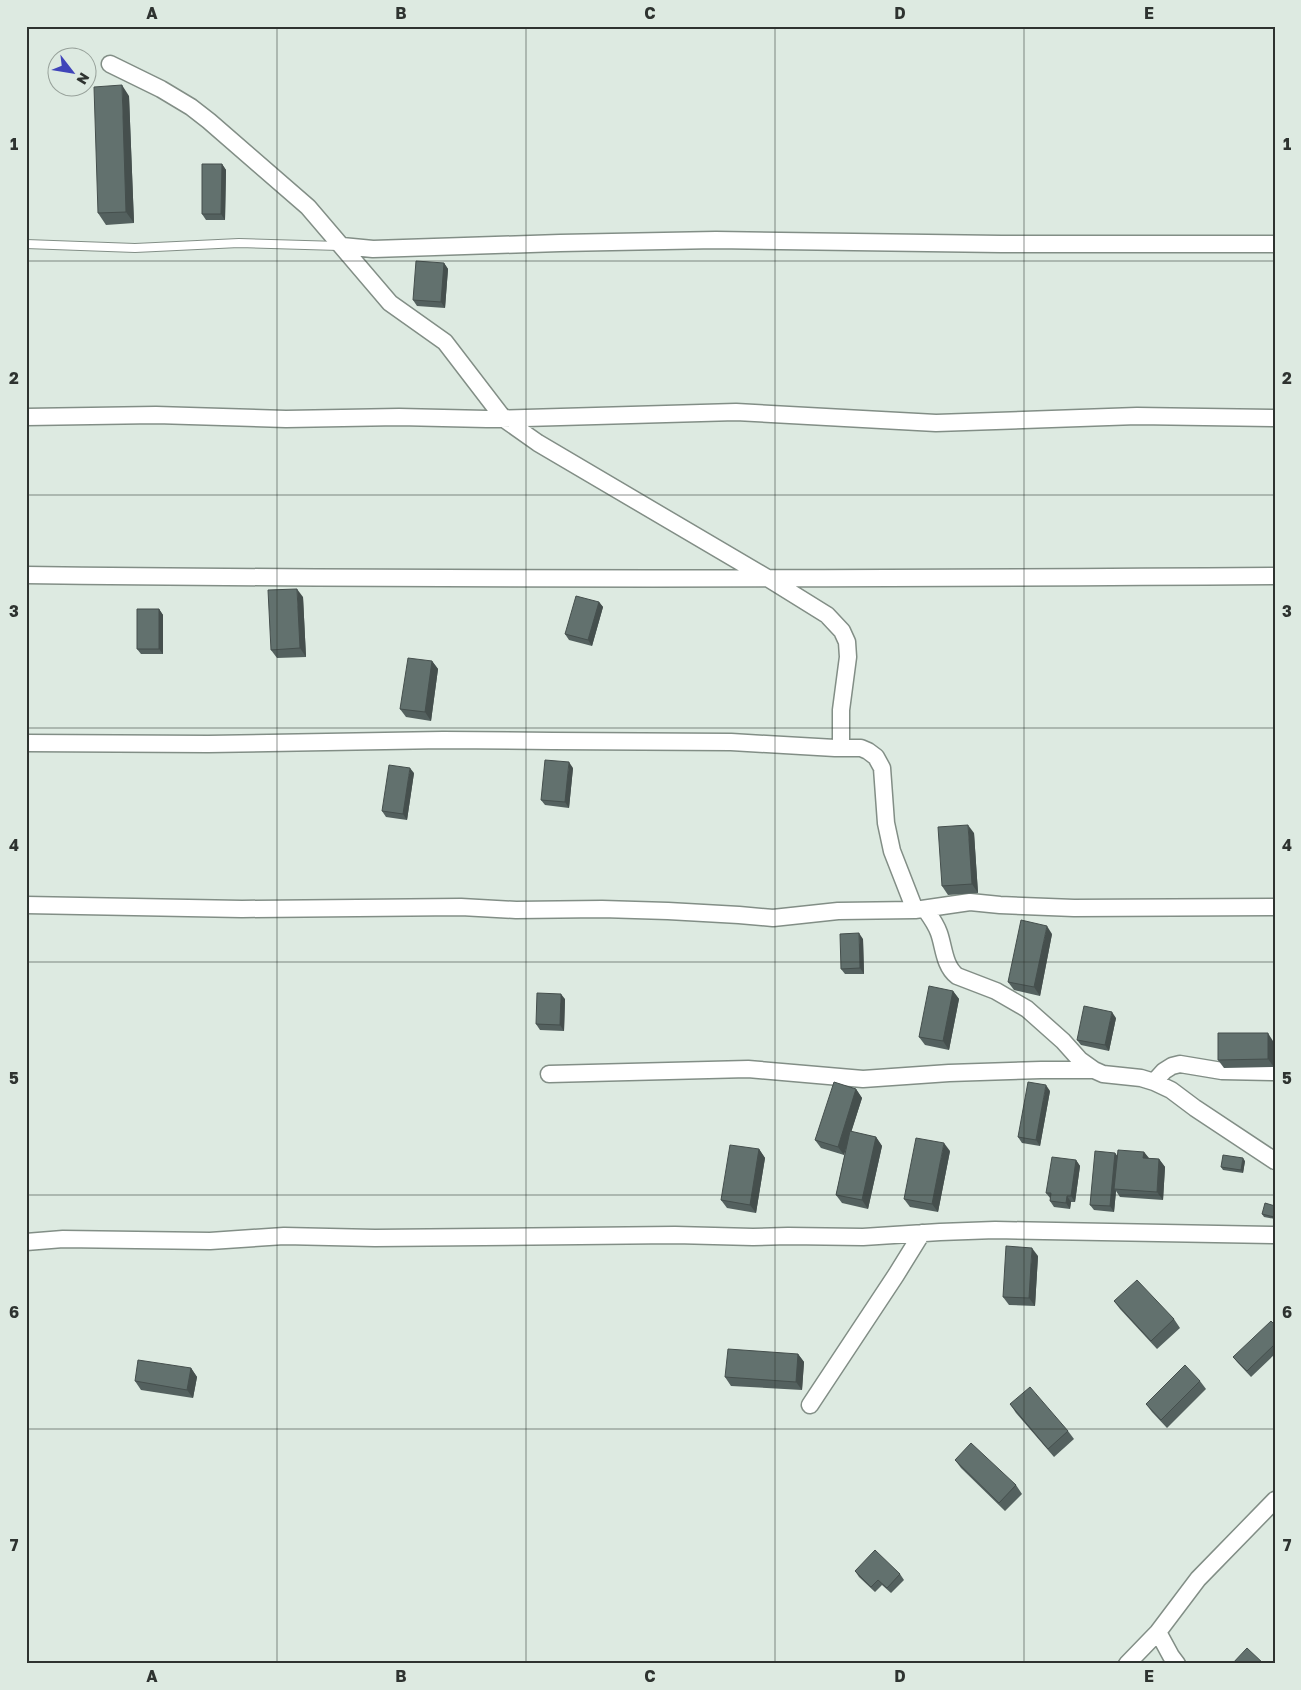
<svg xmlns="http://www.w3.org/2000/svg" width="1301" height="1690" viewBox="0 0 1301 1690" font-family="'Golos Text',sans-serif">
<rect width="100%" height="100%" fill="#ddeae1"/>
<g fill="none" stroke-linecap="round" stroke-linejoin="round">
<!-- service casing -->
<g stroke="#828e86" stroke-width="10">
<path id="service" d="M26,244L135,248L239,243L339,246"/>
</g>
<!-- minor casing -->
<g stroke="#828e86" stroke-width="19">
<path id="minor" d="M110,64L161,89L191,107L209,121L308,207L390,303L445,342L504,419L538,443L769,579L827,615L842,631L847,642L848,657L841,710V748
M342,246L373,249L560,243L716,240L1001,244H1275
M26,417L156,415L286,419L399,417L487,419L736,412L936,423L1137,416L1275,418
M26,575C442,580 859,579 1275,576
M26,743L208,744L443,740L553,741L731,742L835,748H861L868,751L876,757L882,768L886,823L892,851L915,910
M26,905L242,909L461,907L516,910L602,909L668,911L739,915L773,918L838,911L915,910L970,902L1000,905L1074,908L1275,907
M925,909C930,916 936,924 939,933C944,947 944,966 957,976L996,991L1027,1009L1063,1041L1080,1060L1094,1070L1103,1074L1141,1078L1154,1082L1171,1090L1195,1108L1275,1161
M549,1074L748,1069L863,1079L949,1073L1041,1070H1094
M1154,1082L1164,1071L1172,1066L1180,1064L1222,1071L1275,1072
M26,1242L63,1239L210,1241L284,1236L375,1238L675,1235L753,1237L788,1236L863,1237L940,1232L995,1230L1275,1235
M810,1405L896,1275L922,1233
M1158,1632L1171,1656L1177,1664
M1127,1664L1158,1632L1198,1579L1275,1500"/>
</g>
<!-- service -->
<use href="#service" stroke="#fff" stroke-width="8"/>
<!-- minor -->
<use href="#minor" stroke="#fff" stroke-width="16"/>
</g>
<!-- wall -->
<path fill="#54615f" d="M129,96L134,223L106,225L98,213Z
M222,164L226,170L225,220H206L202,214Z
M444,263L448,269L445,308L417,306L413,300Z
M303,597L306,657L277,658L271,650Z
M599,602L603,607L592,646L569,640L565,634Z
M159,609L163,615V654H141L137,649Z
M432,661L438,669L431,721L406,717L400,709Z
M573,768L569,808L545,805L541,800Z
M414,773L407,820L386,817L382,811Z
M974,833L978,893L948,895L942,886Z
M1052,934L1040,996L1014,990L1008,982Z
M863,939L864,974H845L841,969Z
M953,991L959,999L949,1050L925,1045L919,1037Z
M565,999L564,1031L540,1030L536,1024Z
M1116,1018L1109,1051L1081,1045L1077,1040Z
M1273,1041L1274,1067L1224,1068L1218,1060Z
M856,1089L862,1098L851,1132L876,1137L882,1146L868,1209L842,1203L836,1195L847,1144L844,1155L821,1148L815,1140Z
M1050,1091L1040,1146L1022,1143L1018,1137Z
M759,1149L765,1158L756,1213L727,1208L721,1200Z
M950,1151L938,1212L910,1207L904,1199Z
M1144,1152L1149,1158L1159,1159L1165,1167L1163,1200L1120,1197L1116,1191L1114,1212L1094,1210L1090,1205L1115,1153L1117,1156Z
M1076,1160L1080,1166L1075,1202H1071L1070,1209L1054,1207L1050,1201V1198L1046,1193Z
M1245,1161L1243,1173L1223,1170L1221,1167Z
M1275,1206V1219L1264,1217L1262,1214Z
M1038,1256L1035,1306L1009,1305L1003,1297Z
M1114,1301L1174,1319L1180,1328L1157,1349L1120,1309Z
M1275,1325V1354L1251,1377L1237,1362L1233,1357Z
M798,1354L804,1362L802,1390L731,1386L725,1377Z
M191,1368L197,1377L193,1398L141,1390L135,1381Z
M1200,1381L1206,1389L1167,1428L1152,1412L1146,1404Z
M1010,1404L1068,1431L1074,1439L1054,1457L1016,1413Z
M955,1460L1016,1485L1022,1494L1005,1511L961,1468Z
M855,1571L900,1574L904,1580L891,1593L882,1585L875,1592L859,1577Z"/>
<!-- shaded-wall -->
<path fill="#454f4d" d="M122,85L129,96L134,223L126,212Z
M222,164L226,170L225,220L221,214Z
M444,263L448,269L445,308L441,302Z
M297,589L303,597L306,657L300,648Z
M599,602L603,607L592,646L588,640Z
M159,609L163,615V654L159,649Z
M432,661L438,669L431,721L425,712Z
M569,762L573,768L569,808L565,802Z
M410,768L414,773L407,820L403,814Z
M968,825L974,833L978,893L972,884Z
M1047,926L1052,934L1040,996L1034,987Z
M859,933L863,939L864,974L860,968Z
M953,991L959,999L949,1050L943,1041Z
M561,994L565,999L564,1031L560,1025Z
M1112,1012L1116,1018L1109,1051L1105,1045Z
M1268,1033L1273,1041L1274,1067L1268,1059Z
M1046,1085L1050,1091L1040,1146L1036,1140Z
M856,1089L862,1098L844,1155L838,1147Z
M876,1137L882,1146L868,1209L862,1200Z
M944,1143L950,1151L938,1212L932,1204Z
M759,1149L765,1158L756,1213L750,1205Z
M1144,1152L1150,1160L1143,1158Z
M1115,1153L1119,1158L1114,1189L1116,1191L1114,1212L1110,1206Z
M1243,1158L1245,1161L1243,1173L1241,1170Z
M1159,1159L1165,1167L1163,1200L1157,1192Z
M1076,1160L1080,1166L1075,1202L1071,1196Z
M1067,1196L1071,1202L1070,1209L1066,1203Z
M1032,1248L1038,1256L1035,1306L1029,1298Z
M798,1354L804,1362L802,1390L796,1382Z
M191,1368L197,1377L193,1398L187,1390Z"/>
<!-- building -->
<path fill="#62716e" stroke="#454f4d" d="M122,85L126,212L98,213L94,87Z
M202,164H222L221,214H202Z
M416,261L444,263L441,302L413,300Z
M297,589L300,648L271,650L268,590Z
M576,596L599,602L588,640L565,634Z
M137,609H159V649H137Z
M408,658L432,661L425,712L400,709Z
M545,760L569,762L565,802L541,800Z
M389,765L410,768L403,814L382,811Z
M968,825L972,884L942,886L938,827Z
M1021,920L1047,926L1034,987L1008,982Z
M859,933L860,968L841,969L840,934Z
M929,986L953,991L943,1041L919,1037Z
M537,993L561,994L560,1025L536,1024Z
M1084,1006L1112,1012L1105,1045L1077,1040Z
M1218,1033H1268V1059L1218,1060Z
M834,1082L856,1089L838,1147L815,1140Z
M1028,1082L1046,1085L1036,1140L1018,1137Z
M850,1131L876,1137L862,1200L836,1195Z
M916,1138L944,1143L932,1204L904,1199Z
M730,1145L759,1149L750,1205L721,1200Z
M1118,1150L1144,1152L1143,1158L1159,1159L1157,1192L1114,1189Z
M1095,1151L1115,1153L1110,1206L1090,1205Z
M1223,1155L1243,1158L1241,1170L1221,1167Z
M1052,1157L1076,1160L1071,1196H1067L1066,1203L1050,1201L1051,1193H1046Z
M1265,1203L1275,1206L1274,1217L1262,1214Z
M1006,1246L1032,1248L1029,1298L1003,1297Z
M1137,1280L1174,1319L1151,1341L1114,1301Z
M1271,1321L1275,1325V1344L1247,1371L1233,1357Z
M728,1349L798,1354L796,1382L725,1377Z
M138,1360L191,1368L187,1390L135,1381Z
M1185,1365L1200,1381L1161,1420L1146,1404Z
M1030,1387L1068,1431L1048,1449L1010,1404Z
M971,1443L1016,1485L999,1503L955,1460Z
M875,1550L900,1574L887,1588L878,1580L871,1587L855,1571Z
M1247,1648L1264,1664H1232Z"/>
<!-- grid -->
<path fill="none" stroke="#2e3330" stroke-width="1" stroke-opacity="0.55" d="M277,26V1664M526,26V1664M775,26V1664M1024,26V1664M26,261H1275M26,495H1275M26,728H1275M26,962H1275M26,1195H1275M26,1429H1275"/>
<!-- border -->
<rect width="1301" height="1690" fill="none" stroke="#ddeae1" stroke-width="55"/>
<!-- north arrow -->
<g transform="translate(72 72) rotate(121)"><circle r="24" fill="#ddeae1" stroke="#97a19a"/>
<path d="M0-4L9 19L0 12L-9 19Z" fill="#4045b9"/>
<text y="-8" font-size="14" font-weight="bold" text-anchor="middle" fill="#2e3330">N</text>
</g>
<rect x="28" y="28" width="1246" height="1634" fill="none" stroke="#2e3330" stroke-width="2"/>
<g font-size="16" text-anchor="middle" font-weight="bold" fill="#2e3330">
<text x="152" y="19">A</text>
<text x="401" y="19">B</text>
<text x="650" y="19">C</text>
<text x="900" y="19">D</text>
<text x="1149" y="19">E</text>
<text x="14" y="150">1</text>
<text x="1287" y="150">1</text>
<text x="14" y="384">2</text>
<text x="1287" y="384">2</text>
<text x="14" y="617">3</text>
<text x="1287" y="617">3</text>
<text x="14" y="851">4</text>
<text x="1287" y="851">4</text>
<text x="14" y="1084">5</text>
<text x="1287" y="1084">5</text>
<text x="14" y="1318">6</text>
<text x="1287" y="1318">6</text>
<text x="14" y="1551">7</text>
<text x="1287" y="1551">7</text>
<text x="152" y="1682">A</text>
<text x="401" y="1682">B</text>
<text x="650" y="1682">C</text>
<text x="900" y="1682">D</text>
<text x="1149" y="1682">E</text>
</g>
</svg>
